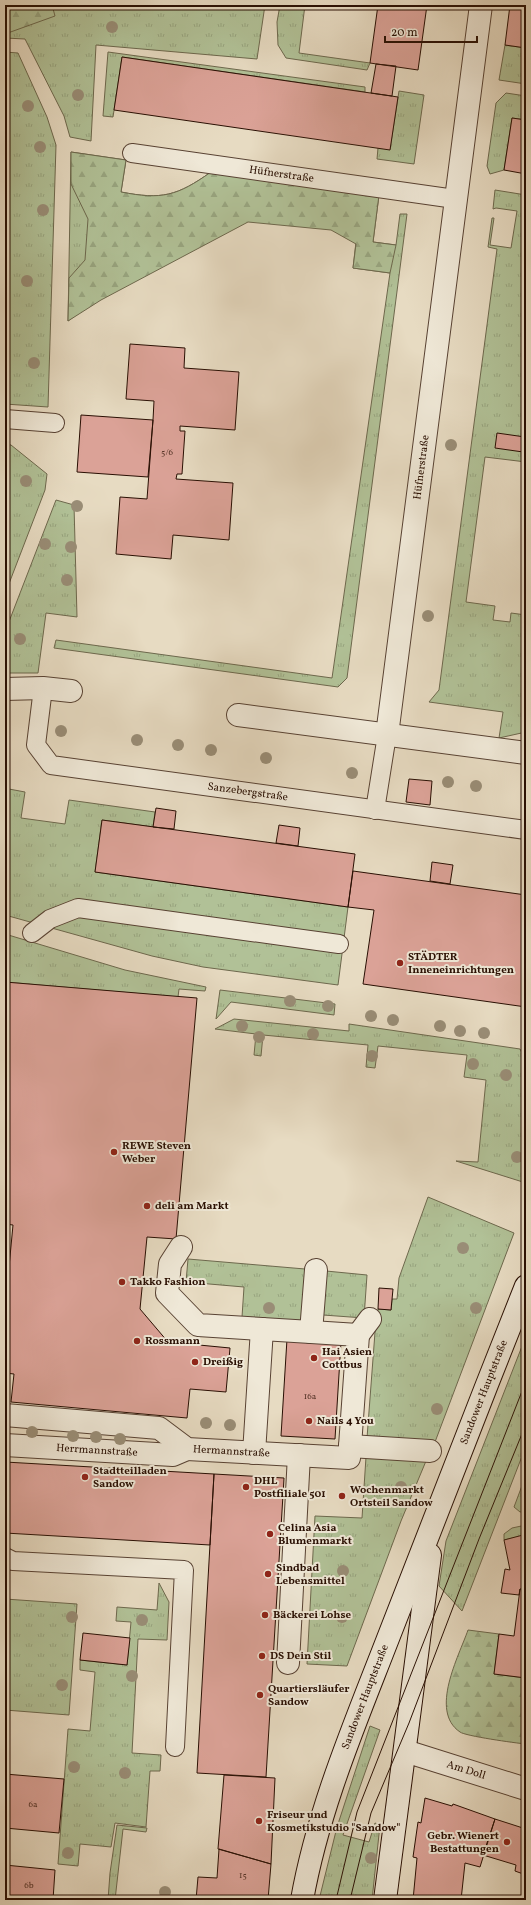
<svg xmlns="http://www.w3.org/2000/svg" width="531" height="1905" viewBox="0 0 531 1905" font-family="Vollkorn,serif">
<defs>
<pattern id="grass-tufts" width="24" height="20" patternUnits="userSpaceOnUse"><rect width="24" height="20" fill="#b1c197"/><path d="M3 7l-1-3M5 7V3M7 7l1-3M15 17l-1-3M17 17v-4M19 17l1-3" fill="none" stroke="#98a580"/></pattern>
<pattern id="forest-firs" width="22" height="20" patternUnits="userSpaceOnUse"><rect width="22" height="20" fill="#b1c197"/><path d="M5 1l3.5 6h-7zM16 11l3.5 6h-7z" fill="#98a580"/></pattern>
</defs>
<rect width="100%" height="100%" fill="#e7dbc2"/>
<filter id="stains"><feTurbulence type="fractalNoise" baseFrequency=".005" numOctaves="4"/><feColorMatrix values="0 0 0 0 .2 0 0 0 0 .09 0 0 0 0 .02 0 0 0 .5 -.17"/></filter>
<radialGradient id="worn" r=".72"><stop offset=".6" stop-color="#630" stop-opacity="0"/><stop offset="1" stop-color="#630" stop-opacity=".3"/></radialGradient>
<!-- grass -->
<path fill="url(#grass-tufts)" stroke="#6d684d" d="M5,5H265L257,59L96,45L91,141L70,137L64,116L25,39L5,38Z
M280,5H305L299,53L370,63L367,70L286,58L278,45L277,22Z
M505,45L526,48V84L499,80Z
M5,52L18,53L47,117L56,145L48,407L5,404Z
M108,52L365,87V92L122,57L113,117L103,116Z
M399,91L424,95L414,164L377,159L378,148L390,149Z
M506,93L526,96V120L512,118L504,170L490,174L487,166L496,103Z
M71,152L126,160L121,192C162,200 177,196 211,172L379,195L373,242L396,245L400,214H407L347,678L338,687L54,648L56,640L332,678L390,273L353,268L360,207L241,192L68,321Z
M495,190L526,195V462L485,457L466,602L495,606L493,620L510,622L511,613L526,615V732L499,738L503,712L429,702L439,690L497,249L488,247L492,218H494L490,245L511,248L517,211L496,208L493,209Z
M5,444L11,445L47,474L45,490L5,594Z
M56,500L74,505L77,617L46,613L38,673H5V632Z
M9,789L25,792L21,818L65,824L69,800L155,812L153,827L102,820L95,872L348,907L338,985L203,967L152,956L5,915V824Z
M5,934L125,970L206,987L205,991L179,989L178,997L5,982Z
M220,990L335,1004L334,1015L231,1002L216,1019Z
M234,1019L349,1031V1024L520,1049L526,1061V1183L456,1161L478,1162L486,1080L464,1077L467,1055L378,1046L375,1068L366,1067L368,1045L263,1035L261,1056L254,1055L256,1034L215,1029Z
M428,1197L514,1233L435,1442L367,1438L376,1319L378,1309L391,1310L392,1299H397L399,1278Z
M188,1259L305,1269L302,1322L242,1317L244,1287L186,1282Z
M326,1271L367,1275L364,1318L323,1315Z
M526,1336V1446L462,1611L439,1586L446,1541Z
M366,1457L426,1461L401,1521L347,1666L307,1664L315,1516L362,1518Z
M526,1475V1511L520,1512L514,1507Z
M526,1525V1535L504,1540V1534L512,1528Z
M159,1583L169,1602L167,1640L138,1639L132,1753L161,1755L160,1771H150L146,1827L115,1823L111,1847L80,1844L78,1866L58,1864L68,1729L90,1731L95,1672L80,1670V1660L127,1665L131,1622L116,1621L117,1607L157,1610Z
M5,1599L77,1604L69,1715L5,1710Z
M370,1726L380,1730L343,1835L369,1842L375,1823L380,1825L372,1900H319L337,1827Z
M117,1825L147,1828L146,1832L123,1829L115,1900H108L110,1873Z"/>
<!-- forest -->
<path fill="url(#forest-firs)" stroke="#6d684d" d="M5,5H52L55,16L5,34Z
M71,152L126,160L121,192C162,200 177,196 211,172L379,195L373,242L396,245L390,273L353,268L356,244L331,230L248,222L101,300L68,321L69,278L85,260L88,219L71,184Z
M468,1630L499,1634L494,1674L526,1678V1744C515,1743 465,1736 460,1732C429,1711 459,1656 468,1630Z"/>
<!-- building -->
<path fill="#dba297" stroke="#290f03" d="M378,5H427L418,70L370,63Z
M510,5H526V48L505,45Z
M122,57L398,97L390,150L114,110Z
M376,64L396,66L392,96L371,93Z
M512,118L526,120V174L504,170Z
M130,344L185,348L184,368L239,372L235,430L180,426V431H185L182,474H177L176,479L233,483L229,540L173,535L171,559L116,554L120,497L147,499L153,420L154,401L126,399Z
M81,415L153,420L148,477L77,472Z
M497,433L525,437L523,452L495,448Z
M409,779L432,781L430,805L406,802Z
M156,808L176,811L174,829L153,827Z
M102,820L355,854L348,907L95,872Z
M279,825L300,828L298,846L276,843Z
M432,862L453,865L450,884L430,881Z
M353,871L526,895V1007L363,984L374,910L348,907Z
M5,982L197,998L176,1239L147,1237L140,1309L168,1342L230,1348L226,1392L190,1389L187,1418L11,1402L14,1374L5,1373V1309L13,1225L5,1224Z
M379,1288L393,1289L391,1310L378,1309Z
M287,1339L341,1342L335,1439L281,1436Z
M5,1462L214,1474L210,1545L5,1533Z
M214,1474L284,1478L266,1777L197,1773Z
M523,1535H526V1590L520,1589L519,1595L501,1593L505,1569L510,1570L504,1540Z
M520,1589L526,1590V1678L494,1674L499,1634L514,1636Z
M83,1633L130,1638L127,1665L80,1660Z
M5,1774L64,1779L59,1833L5,1828Z
M224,1775L275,1778L271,1864L218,1849Z
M425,1798L452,1806L453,1804L495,1819L480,1867L465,1863L461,1900H413L417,1858L413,1857L418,1822L421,1823Z
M495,1819L526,1829V1875L515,1871L516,1865L483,1855Z
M219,1849L271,1864L268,1900H196L198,1877L217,1878Z
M5,1865L55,1870L53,1900H5Z
M474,1896L515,1899V1900H474Z"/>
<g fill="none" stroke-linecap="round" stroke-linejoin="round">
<!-- lane casing -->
<g stroke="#584233" stroke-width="20">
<g id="lane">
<path id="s1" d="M132,153L455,199"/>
<path d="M5,419L55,423"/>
<path id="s2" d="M43,688L36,745L51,765L526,830"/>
<path d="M375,810L387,735"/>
<path d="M32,933L50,919L78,908L339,944"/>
<path d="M5,1557L13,1561L184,1570L175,1747"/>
</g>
</g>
<!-- street casing -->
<g stroke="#584233" stroke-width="24">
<g id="street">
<path d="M5,689L43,688L71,691"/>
<path d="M238,715L526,753"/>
<path id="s3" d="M387,735L481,5"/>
<path d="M181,1247L170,1264L167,1293L198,1325L262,1329"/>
<path d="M311,1332L358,1335L350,1446"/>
<path d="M358,1335L370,1319"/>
<path id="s4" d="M5,1415L159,1428L187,1449L349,1458L350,1446L430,1451"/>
<path id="s5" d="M5,1445L173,1455L187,1449"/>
<path d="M254,1453L262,1329L311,1332L316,1270"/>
<path d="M288,1663L299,1455"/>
<path id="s6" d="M405,1751L526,1789"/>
</g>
</g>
<!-- secondary casing -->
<g stroke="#290f03" stroke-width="24">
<g id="secondary">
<path id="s7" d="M302,1900C318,1810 354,1726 387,1641C433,1522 479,1404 526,1286"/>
<path d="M385,1900L430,1555"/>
</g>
</g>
<!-- lane -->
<use href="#lane" stroke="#efe8d7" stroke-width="18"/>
<!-- street -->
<use href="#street" stroke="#efe8d7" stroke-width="22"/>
<!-- secondary -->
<use href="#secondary" stroke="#efe8d7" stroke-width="22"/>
<!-- tram -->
<path stroke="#290f03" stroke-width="1" d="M336,1900L357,1812L526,1381
M350,1900L371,1813L409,1723L479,1539L526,1424"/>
</g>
<!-- trees -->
<g fill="#998d76">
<circle cx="112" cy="27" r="6"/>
<circle cx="78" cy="95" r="6"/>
<circle cx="28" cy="106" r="6"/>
<circle cx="40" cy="147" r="6"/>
<circle cx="43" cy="210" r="6"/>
<circle cx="27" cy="281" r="6"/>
<circle cx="34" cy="363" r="6"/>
<circle cx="451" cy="445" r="6"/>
<circle cx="26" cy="481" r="6"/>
<circle cx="77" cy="506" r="6"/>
<circle cx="45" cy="544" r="6"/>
<circle cx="71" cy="547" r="6"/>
<circle cx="67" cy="580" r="6"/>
<circle cx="428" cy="616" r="6"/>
<circle cx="20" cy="639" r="6"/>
<circle cx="61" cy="731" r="6"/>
<circle cx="137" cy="740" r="6"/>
<circle cx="178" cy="745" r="6"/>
<circle cx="211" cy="750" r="6"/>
<circle cx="266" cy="758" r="6"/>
<circle cx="352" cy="773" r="6"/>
<circle cx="448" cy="782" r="6"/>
<circle cx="476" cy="786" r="6"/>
<circle cx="290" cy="1001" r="6"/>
<circle cx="328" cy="1006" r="6"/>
<circle cx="371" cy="1016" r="6"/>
<circle cx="393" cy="1020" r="6"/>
<circle cx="242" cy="1026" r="6"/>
<circle cx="440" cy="1026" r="6"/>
<circle cx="460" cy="1031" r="6"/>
<circle cx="484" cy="1033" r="6"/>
<circle cx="313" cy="1034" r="6"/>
<circle cx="259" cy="1037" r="6"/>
<circle cx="372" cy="1056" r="6"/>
<circle cx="473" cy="1064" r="6"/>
<circle cx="506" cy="1075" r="6"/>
<circle cx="517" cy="1157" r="6"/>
<circle cx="463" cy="1248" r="6"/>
<circle cx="269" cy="1308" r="6"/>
<circle cx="476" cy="1308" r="6"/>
<circle cx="437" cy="1409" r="6"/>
<circle cx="206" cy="1423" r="6"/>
<circle cx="230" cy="1425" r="6"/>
<circle cx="32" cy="1432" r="6"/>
<circle cx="73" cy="1436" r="6"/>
<circle cx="96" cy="1437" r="6"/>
<circle cx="120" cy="1439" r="6"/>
<circle cx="401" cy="1487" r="6"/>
<circle cx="343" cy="1571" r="6"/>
<circle cx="72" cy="1617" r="6"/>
<circle cx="342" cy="1617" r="6"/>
<circle cx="142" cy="1620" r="6"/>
<circle cx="132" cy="1676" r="6"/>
<circle cx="62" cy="1685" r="6"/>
<circle cx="74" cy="1767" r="6"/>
<circle cx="125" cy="1773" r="6"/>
<circle cx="68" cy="1853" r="6"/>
<circle cx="371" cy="1858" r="6"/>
<circle cx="165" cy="1892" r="6"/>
</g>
<!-- markers -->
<g fill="#8f2418" stroke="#efe8d7" stroke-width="1.5">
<circle cx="400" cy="963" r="4"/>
<circle cx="114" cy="1152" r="4"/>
<circle cx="147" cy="1206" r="4"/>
<circle cx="122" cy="1282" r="4"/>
<circle cx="137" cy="1341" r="4"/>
<circle cx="314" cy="1358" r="4"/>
<circle cx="195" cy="1362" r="4"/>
<circle cx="309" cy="1421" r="4"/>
<circle cx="85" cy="1477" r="4"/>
<circle cx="246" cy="1487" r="4"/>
<circle cx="342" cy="1496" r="4"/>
<circle cx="270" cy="1534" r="4"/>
<circle cx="268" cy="1574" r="4"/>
<circle cx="265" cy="1615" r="4"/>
<circle cx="262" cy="1656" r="4"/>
<circle cx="260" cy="1695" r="4"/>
<circle cx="259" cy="1821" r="4"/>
<circle cx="507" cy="1842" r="4"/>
</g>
<g text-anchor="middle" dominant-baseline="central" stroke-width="4" stroke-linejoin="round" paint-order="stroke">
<!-- number labels -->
<g font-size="9" fill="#563428">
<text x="167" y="452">5/6</text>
<text x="310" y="1396">16a</text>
<text x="33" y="1804">6a</text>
<text x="243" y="1875">15</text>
<text x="29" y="1885">6b</text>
</g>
<!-- street labels -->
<g font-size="11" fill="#290f03" stroke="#efe8d7">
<text stroke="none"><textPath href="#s1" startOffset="151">Hüfnerstraße</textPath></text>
<text stroke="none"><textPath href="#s3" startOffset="270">Hüfnerstraße</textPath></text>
<text stroke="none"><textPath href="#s2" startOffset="281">Sanzebergstraße</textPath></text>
<text stroke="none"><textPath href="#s7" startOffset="540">Sandower Hauptstraße</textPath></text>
<text stroke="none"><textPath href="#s5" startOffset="92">Herrmannstraße</textPath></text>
<text stroke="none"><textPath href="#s4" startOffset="234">Hermannstraße</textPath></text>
<text stroke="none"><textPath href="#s7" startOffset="213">Sandower Hauptstraße</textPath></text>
<text stroke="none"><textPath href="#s6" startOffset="64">Am Doll</textPath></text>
</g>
<!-- poi labels -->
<g font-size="11" font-weight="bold" fill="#290f03" stroke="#efe8d7" text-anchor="start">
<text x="408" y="957">STÄDTER<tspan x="408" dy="13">Inneneinrichtungen</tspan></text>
<text x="122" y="1146">REWE Steven<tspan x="122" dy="13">Weber</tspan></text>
<text x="155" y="1206">deli am Markt</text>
<text x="130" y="1282">Takko Fashion</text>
<text x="145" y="1341">Rossmann</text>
<text x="322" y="1352">Hai Asien<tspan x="322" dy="13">Cottbus</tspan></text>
<text x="203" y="1362">Dreißig</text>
<text x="317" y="1421">Nails 4 You</text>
<text x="93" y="1471">Stadtteilladen<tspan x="93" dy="13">Sandow</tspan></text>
<text x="254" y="1481">DHL<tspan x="254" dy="13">Postfiliale 501</tspan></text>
<text x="350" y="1490">Wochenmarkt<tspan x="350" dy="13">Ortsteil Sandow</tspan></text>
<text x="278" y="1528">Celina Asia<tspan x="278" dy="13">Blumenmarkt</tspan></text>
<text x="276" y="1568">Sindbad<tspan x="276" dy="13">Lebensmittel</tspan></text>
<text x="273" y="1615">Bäckerei Lohse</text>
<text x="270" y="1656">DS Dein Stil</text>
<text x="268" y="1689">Quartiersläufer<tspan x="268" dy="13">Sandow</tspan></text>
<text x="267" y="1815">Friseur und<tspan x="267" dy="13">Kosmetikstudio "Sandow"</tspan></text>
<text x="499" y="1836" text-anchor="end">Gebr. Wienert<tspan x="499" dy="13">Bestattungen</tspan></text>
</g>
</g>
<!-- margin -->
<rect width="531" height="1905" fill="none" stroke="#e7dbc2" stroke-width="20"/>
<rect x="6" y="6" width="519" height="1893" fill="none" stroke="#290f03" stroke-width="2"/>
<rect x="10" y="10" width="511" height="1885" fill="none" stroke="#290f03"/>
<!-- scale -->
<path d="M385 36v6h92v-6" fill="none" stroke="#290f03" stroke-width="2"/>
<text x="391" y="36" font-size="12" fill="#290f03" stroke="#efe8d7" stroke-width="3" paint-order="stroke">20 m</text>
<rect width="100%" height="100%" filter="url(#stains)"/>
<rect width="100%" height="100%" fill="url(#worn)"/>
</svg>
